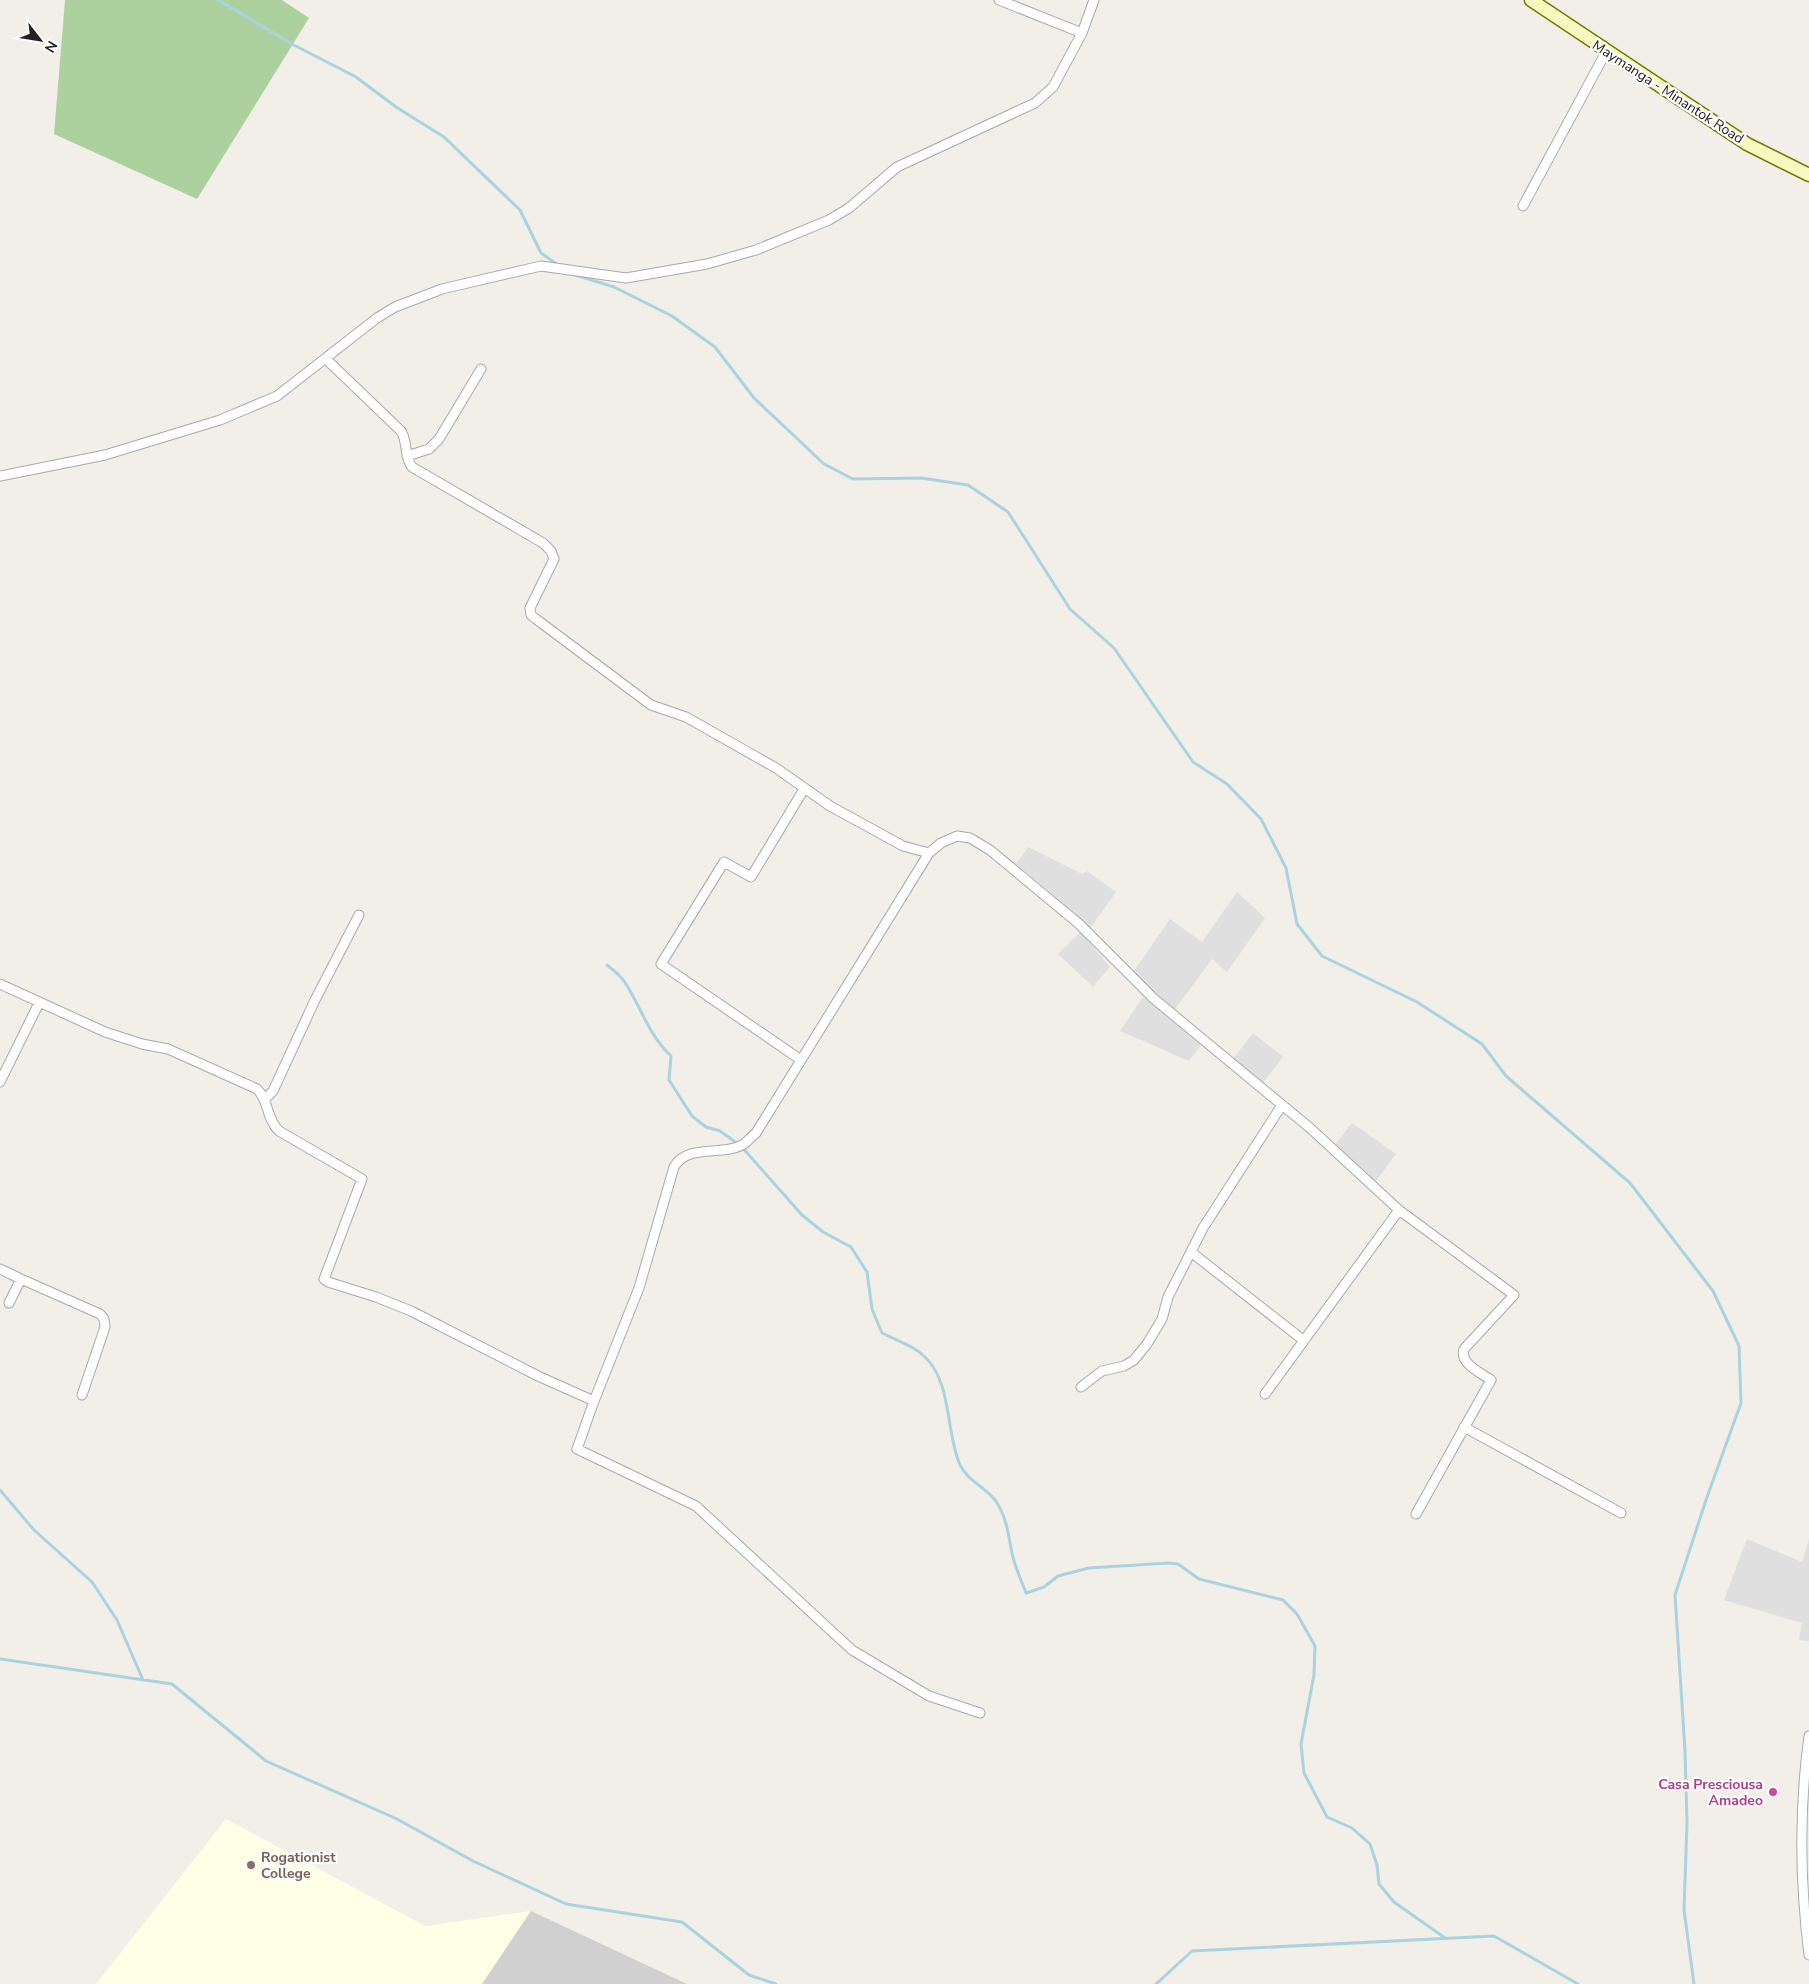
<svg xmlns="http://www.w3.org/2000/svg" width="1809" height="1984" viewBox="0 0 1809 1984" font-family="'Nunito Sans',sans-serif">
<rect width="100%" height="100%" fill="#f2efe9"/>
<!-- residential -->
<path fill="#e0dfdf" d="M1028,847L1082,874L1087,871L1116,892L1089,930L1049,891L1016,864Z
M1237,892L1265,918L1227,972L1212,959L1173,1012L1132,974L1170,919L1202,942Z
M1080,932L1110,967L1093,987L1058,954Z
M1143,997L1201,1045L1189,1061L1120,1031Z
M1253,1033L1283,1057L1262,1084L1232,1060Z
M1352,1123L1396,1154L1375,1182L1334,1146Z
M1747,1539L1802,1562L1809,1539V1641L1799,1640L1802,1623L1724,1600Z"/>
<!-- education -->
<path fill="#ffffe5" d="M226,1819L425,1926L531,1911L482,1984H96Z"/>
<!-- religious -->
<path fill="#d0d0d0" d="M531,1911L687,1984H482Z"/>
<!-- forest -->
<path fill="#add19e" d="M65,0H282L309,18L197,199L54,134Z"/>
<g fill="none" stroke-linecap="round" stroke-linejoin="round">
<!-- stream -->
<path stroke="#aad3df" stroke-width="3" d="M218,0L292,44L356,77L396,107L444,137L520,210L541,253L558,265
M569,273L614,287L672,316L715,347L754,398L824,464L853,479L921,478L968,485L1008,512L1070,609L1114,648L1193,762L1227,784L1261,819L1286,868L1297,924L1322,956L1417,1002L1482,1044L1506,1076L1630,1183L1713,1291L1739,1346L1741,1403L1707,1497L1675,1595L1685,1751L1687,1822L1684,1910L1694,1984
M607,965C613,970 620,975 624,981C642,1008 647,1033 671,1056L669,1080L692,1116L706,1127L720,1131L741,1146L802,1215L823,1232L851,1247L867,1272L872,1309L882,1333C895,1340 913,1345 923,1355C953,1382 945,1431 960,1465C968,1481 985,1487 995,1500C1007,1517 1008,1534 1012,1553C1015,1567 1021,1580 1026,1593L1044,1587L1058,1576L1089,1568L1168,1563L1178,1564L1199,1579L1283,1600L1297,1614L1315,1646L1314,1675L1301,1744L1304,1773L1327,1817L1352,1828L1370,1844L1377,1865L1379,1884L1394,1902L1445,1938
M0,1490L34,1530L92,1582L117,1620L143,1680
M0,1659L172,1684L266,1761L397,1819L473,1861L566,1904L682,1922L749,1975L776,1984
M1156,1984L1192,1951L1494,1936L1578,1984"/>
<!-- street casing -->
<g stroke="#a9a9a9" stroke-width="11">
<path id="street" d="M999,0L1082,33
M1523,206L1606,52
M326,359L401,431C408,442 404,457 412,467L543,543L551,551L554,559L530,608L531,615L536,619L651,705L686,717L776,768L830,806L903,846L929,853
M407,456L429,449L439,439L481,369
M0,476L105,455L220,420L277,396L377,318L395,307L442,289L541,266L626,278L707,264L756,250L829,220L849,208L897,167L1035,103L1053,87L1082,33L1094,0
M0,984L105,1032L142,1044L168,1049L257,1089C269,1100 266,1119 279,1131L362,1179L326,1274L324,1279L328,1282L376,1297L411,1311L538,1376L594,1401L577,1449L696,1506L852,1650L929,1696L980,1713
M801,1060L661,964L724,862L751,877L804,789
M0,1082L39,1003
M264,1100L273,1091L315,1000L359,915
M1191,1252L1303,1340
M0,1269L21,1279L9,1303
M21,1279L100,1314L104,1319L105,1327L82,1395
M1081,1387L1102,1371L1124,1366L1134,1360L1147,1344L1162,1319L1168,1297L1203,1228L1282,1105
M1265,1394L1399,1210
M594,1401L639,1288L674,1167C688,1143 722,1157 744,1144C748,1141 752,1136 756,1133L929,853L941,843L957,836L970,838L990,850L1078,923L1153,998L1310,1128L1399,1210L1514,1295L1464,1349C1459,1363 1481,1373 1491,1380L1416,1514
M1464,1427L1621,1513
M1809,1736C1799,1808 1800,1883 1809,1955"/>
</g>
<!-- secondary casing -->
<g stroke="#707d05" stroke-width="15">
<path id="secondary" d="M1531,0L1747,144L1809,175"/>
</g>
<!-- street -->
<use href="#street" stroke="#fff" stroke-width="9"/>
<!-- secondary -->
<use href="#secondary" stroke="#f7fabf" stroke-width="12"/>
</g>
<!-- markers -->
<circle fill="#d1479c" stroke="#fff" stroke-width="2" cx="1773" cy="1792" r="5"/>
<circle fill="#8d6e63" stroke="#fff" stroke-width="2" cx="251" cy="1865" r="5"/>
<g text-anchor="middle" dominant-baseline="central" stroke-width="4.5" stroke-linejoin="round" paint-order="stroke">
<!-- street labels -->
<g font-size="14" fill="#222" stroke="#fff">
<text transform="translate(1668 92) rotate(33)">Maymanga - Minantok Road</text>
</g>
<!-- hotel labels -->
<g font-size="14" font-weight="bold" fill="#b23c85" stroke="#fff" text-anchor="end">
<text x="1763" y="1784">Casa Presciousa<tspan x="1763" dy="16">Amadeo</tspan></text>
</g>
<!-- education labels -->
<g font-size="14" font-weight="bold" fill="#785e54" stroke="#fff" text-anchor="start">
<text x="261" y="1857">Rogationist<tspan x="261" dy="16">College</tspan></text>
</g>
</g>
<!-- north arrow -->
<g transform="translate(40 40) rotate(121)" stroke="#ffffff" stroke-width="4" paint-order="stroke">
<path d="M0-4L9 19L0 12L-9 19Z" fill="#222222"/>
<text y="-8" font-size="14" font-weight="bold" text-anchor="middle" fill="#222222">N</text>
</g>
</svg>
